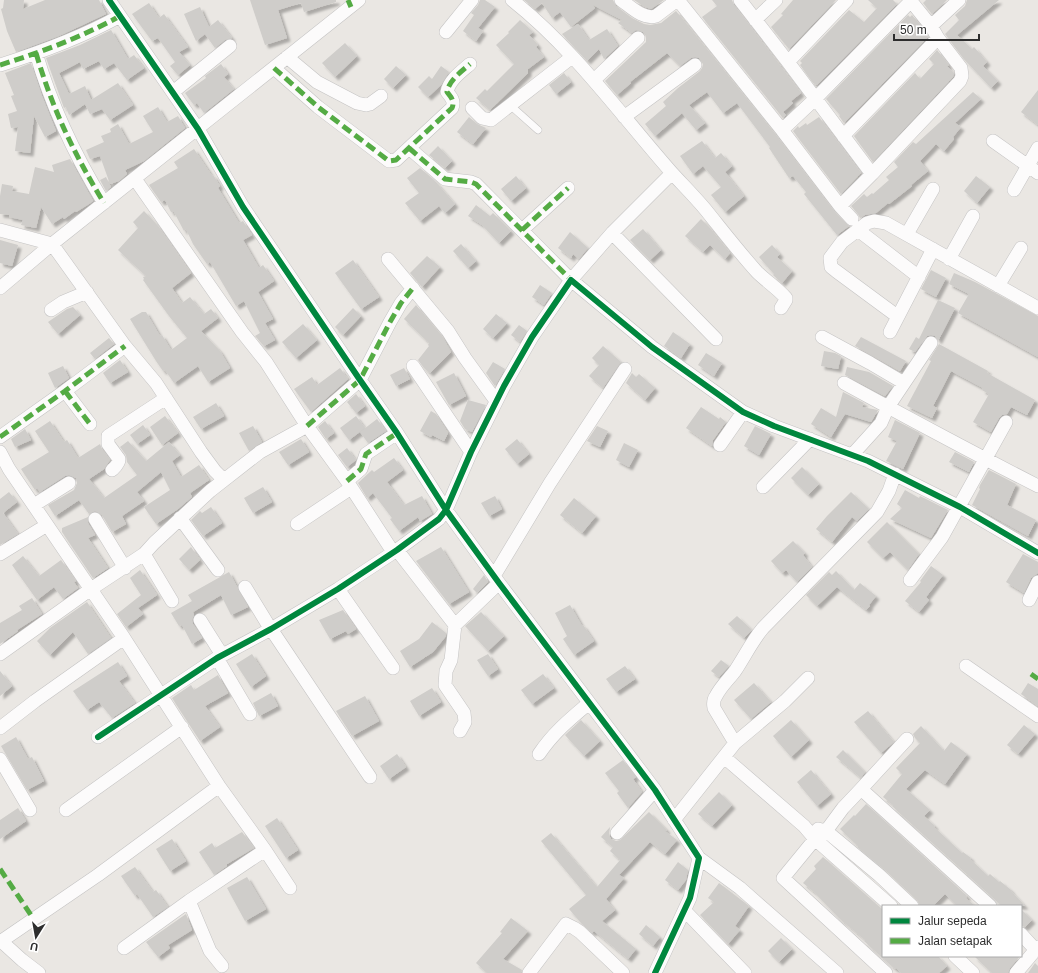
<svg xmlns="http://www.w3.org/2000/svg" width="1038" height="973" viewBox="0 0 1038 973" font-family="Arial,sans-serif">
<defs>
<filter id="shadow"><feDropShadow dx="3.5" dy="3.5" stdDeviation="1" flood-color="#0004"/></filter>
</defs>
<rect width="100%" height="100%" fill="#eae7e3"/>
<!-- building -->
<path fill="#cfcdca" filter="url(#shadow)" d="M4,0H24L23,9L45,0H99L106,14L59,36L16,52L7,31L1,9L3,8Z
M250,0H336V2L304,12L301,3L278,10L287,38L265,45Z
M480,0H485L495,7L478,28L483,31L476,41L463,31L474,15L471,13L478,5Z
M524,0H613L616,6L632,18L644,24L650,25L661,23L676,11L776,135L834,211L849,226L837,235L804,194L806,192L793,176L789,178L769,148L770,147L737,103L723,113L707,92L689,105L705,123L696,130L682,113L655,136L645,124L666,106L663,102L678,88L700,71L702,68L703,64L699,58L695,57L691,58L680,66L667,53L630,82L631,83L617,95L605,81L646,42V36L643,32L636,30L632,33L618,23L622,20L593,5L595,8L571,27L560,12L552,18L542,3L535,9Z
M634,0H664L651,9L645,7Z
M712,0H732L734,5L801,93L791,101L793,103L783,112L786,115L783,118L702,17L717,6Z
M793,0H836L789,49L771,27L783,15L781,14Z
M868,0H893L897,4L817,85L813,83L800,65L802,63L800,61L849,10L864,22L877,8Z
M926,0H947L932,14L923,3Z
M967,0H999L957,35L972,49L974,47L987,62L983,66L998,81L991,88L963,58L945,34L959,20L955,15L965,6Z
M149,3L159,18L164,14L188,47L179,52L190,65L178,75L170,66L175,62L158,38L152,41L132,14Z
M200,7L209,27L218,20L232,38L225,40L215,48L205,34L196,41L184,14Z
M908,15L910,17L912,15L923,28L921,30L928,37L844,123L839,116L840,115L826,99Z
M520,20L533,32L529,35L538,45L536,47L544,57L528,69V73L490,110L476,98L485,89L487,91L514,64L496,45L509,33L508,32Z
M578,24L589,40L607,29L618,46L604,59L599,49L587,61L562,34Z
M111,30L128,59L134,55L144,68L127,80L114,63L104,69L99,61L83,69L80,62L59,73L69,94L85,86L91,100L86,103L118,83L133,105L110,120L102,109L90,114L85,104L69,115L66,107L64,108L46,58L80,45Z
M345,43L357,56L335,77L322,63Z
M937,50L949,65L947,66L954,73L953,77L873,162L854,136L915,73L920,79L934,64L929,59Z
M31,63L42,96L56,131L45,137L34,116L30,153L15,151L18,127L11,128L8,114L17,111L11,96L14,95L5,73Z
M221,64L228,74L224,77L234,89L204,113L197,103L194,105L185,93L206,78L205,76Z
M396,66L406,75L393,88L384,79Z
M441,66L449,72L441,85L428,97L418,87L429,76L432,79Z
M564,73L571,82L556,94L549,85Z
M1038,90V125L1021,112Z
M973,92L981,99L955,123L961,127L953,137L954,139L944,151L936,144L920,161L928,171L911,185L912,186L889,204L888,203L876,213L865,215L860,218L858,214L851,206L864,194L867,197L872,193L873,194L889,180L886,177L898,167L894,162L913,142L916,144Z
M158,107L167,122L178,116L185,128L144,161L125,170L127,174L119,181L110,184L100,156L90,159L86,150L104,142L101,136L111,132L110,129L118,124L129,144L153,132L143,116Z
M469,117L477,124L486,128L473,144L457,132Z
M819,117L861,173L841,194L793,131L798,126L799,128L806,123L807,125Z
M702,141L715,158L721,153L732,166L725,172L744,196L725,212L711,195L721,187L703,166L693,174L680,156Z
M438,146L452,161L445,168L429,155Z
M194,149L212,176L213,175L220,186L218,188L239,223L243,221L252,235L243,240L259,268L263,265L274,281L258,292L273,319L265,323L275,340L264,346L255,336L260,333L244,301L236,306L210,262L207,264L193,244L186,229L184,231L174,212H171L165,200L161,202L149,185L178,168L174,162Z
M70,159L93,201L89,204L76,212L75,211L64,219L63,217L52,224L41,207L36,228L21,225L23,220L9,217V215L0,214V196L2,184L13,186L12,191L29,194L35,167L54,172L52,165Z
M420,168L434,180L455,204L445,213L439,206L420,221L405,203L419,193L407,178Z
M516,176L526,188L511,201L501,189Z
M976,176L990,187L977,203L964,191Z
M106,177L111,187L106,191L100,180Z
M476,205L490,216L493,213L511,231L499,243L482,225L468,216Z
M144,211L158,226L191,273L172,288L182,303L190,297L204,314L211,309L218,318L201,331L220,351L230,368L208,382L198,366L174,383L165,370L163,371L156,361L130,319L142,312H146L160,336L162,335L171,350L187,338L169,316L143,280L144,279L143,277L146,276L118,250L138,228L133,222Z
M701,219L709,227L730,253L725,259L710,245L703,252L685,236Z
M643,229L661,250L650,260L630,240Z
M570,232L588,248L579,259L573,254L571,258L558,248Z
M0,240L18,245L12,266L0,263Z
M461,244L476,261L468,268L453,251Z
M772,245L780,254L777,257L792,271L782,283L773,275L774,274L759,257Z
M427,256L440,267L422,287L410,273Z
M353,260L379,297L361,309L335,273Z
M931,270L946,278L936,297L921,289Z
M954,273L975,282L1038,316V357L958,313L969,294L949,284Z
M540,285L552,293L544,305L532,297Z
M938,300L955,308L938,341L935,336L931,335L927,336L915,352L909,349L916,337L919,339Z
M416,305L442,336L451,352L430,373L424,368L418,360L429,346L428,345L429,343L404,319Z
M73,307L80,315L58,334L48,322L67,309Z
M353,308L361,316L343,335L335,327Z
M496,314L507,323L493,338L483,329Z
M303,324L317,340L296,358L282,342Z
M519,325L527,331L520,342L511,335Z
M673,332L690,344L681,358L664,346Z
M861,337L906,361L900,371L855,346Z
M109,338L114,344L95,359L90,353Z
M939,344L988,371L987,373L1035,400L1027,415L1011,407L1007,414L1002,415L999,418L991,432L973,422L989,394L982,390L983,388L951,371L933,406L937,408L932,418L907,406L931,361L929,360Z
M603,346L621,362L603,388L589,376L599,365L592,358Z
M824,351L835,353L841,356L838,369L821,366Z
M706,353L722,363L714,376L698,365Z
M120,360L128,372L110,383L103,373Z
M493,362L505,369L495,386L486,373Z
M63,366L69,378L55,388L48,373Z
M847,367L869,372L893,386L885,396L845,375Z
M340,368L348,379L311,412L294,389L312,377L317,385Z
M404,368L410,379L396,386L390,375Z
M454,373L466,396L449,405L436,382Z
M632,373L636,377L639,374L655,388L645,400L626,383Z
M843,392L864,403L862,407L878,410L871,422L845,414L831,437L811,424L821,408L836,417Z
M356,394L365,406L356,413L347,402Z
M468,400L486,405L472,432L465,429L460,421Z
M216,403L224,416L201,429L193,417Z
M701,407L719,419L720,417L726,422L713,440L712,446L686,428Z
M431,411L436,414L448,433L444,441L432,435L431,437L420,431Z
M165,416L178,433L162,445L150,427Z
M356,416L365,428L349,440L340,428Z
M377,419L386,431L368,443L360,432Z
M895,420L920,433L903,469L886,461L897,441L888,437Z
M50,421L64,442L67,440L78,458L100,444L102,449L110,460L104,469L89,479L104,498L137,475L127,462L126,455L120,447L128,441L146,461L169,442L180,455L172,461L181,477L199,465L209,480L190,493L192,497L178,509L156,524L144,507L170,490L161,472L137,492L144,501L122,516L126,524L112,532L102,515L95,511L89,514L79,500L55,516L48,505L74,490L77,483L76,478L69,475L65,476L40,492L37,488L35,490L21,469L49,452L35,431Z
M325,421L334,433L326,439L318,427Z
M143,425L150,435L137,444L130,435Z
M253,426L262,442L249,451L239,433Z
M597,426L608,431L600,447L587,441Z
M755,426L771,434L759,455L744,446Z
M25,429L31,440L15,447L11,439Z
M301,439L309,452L288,465L279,452Z
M517,439L529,454L517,464L505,449Z
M624,443L638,450L629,467L616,460Z
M347,448L356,460L347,467L338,455Z
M955,452L974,462L969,472L949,462Z
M394,458L403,470L387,482L404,505L422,496L432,514L420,521L418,517L399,531L390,519L392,518L373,493L367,498L358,483L372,470L374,472Z
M802,467L819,484L808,495L791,478Z
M989,470L1016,484L1007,505L1036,520L1028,536L972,505L980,489L979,488L980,485Z
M263,487L272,502L253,513L244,498Z
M905,490L919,498L920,496L948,510L931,538L890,519L902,508L897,504Z
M9,492L17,502L3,513L18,534L0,545V499Z
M851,492L869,509L857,521L852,517L832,542L816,529L827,516Z
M495,496L502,509L489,516L481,503Z
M574,498L596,516L582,533L560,515Z
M211,507L222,523L203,536L191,520L200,511L202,513Z
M88,517V523L95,535L88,538L108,568L93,578L62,532V528Z
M887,522L919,554L908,570L890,552L883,558L867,542Z
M793,541L805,553L803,555L812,567L797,582L786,570L782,573L771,561Z
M191,547L200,560L189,570L179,559Z
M441,547L469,592L449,604L416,561Z
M1023,554L1038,562V573L1031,578L1024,593L1006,582Z
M23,556L39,576L61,560L76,581L74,582L78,588L63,599L54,587L37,600L12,565Z
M931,566L943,575L926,597L929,600L919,612L905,601L921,582L920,581Z
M140,570L157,595L138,608L143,614L126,627L117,614L141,595L130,578Z
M836,571L854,590L860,583L876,596L869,605L870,606L866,610L837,587L817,606L806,595L829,572L832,575Z
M229,572L248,607L231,615L221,595L193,612L194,615L192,620L193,624L202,638L192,644L182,625L179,626L171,613L192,601L188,595Z
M484,575L488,582L477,593L473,589Z
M32,598L42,614L17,630L18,631L0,644V623L22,610L19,606Z
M87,602L111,638L88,654L73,632L50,655L37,641L50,628Z
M570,605L582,626L583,625L594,641L574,655L563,639L567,636L555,613Z
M343,610L356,629L348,634L346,631L330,639L319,620Z
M481,612L504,636L488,651L465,626Z
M737,616L752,630L744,638L728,624Z
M432,622L446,633V636L433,652L410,667L400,651L419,639Z
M252,654L266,676L251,687L236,664Z
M488,654L498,669L488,676L477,660Z
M721,660L729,666L719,677L711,671Z
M118,662L127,676L119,681L135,703L112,718L99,702L87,710L73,691Z
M625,666L635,679L616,692L606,679Z
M0,671L12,686L0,696Z
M543,674L554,688L532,704L521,690Z
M218,675L228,693L205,706L220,727L200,741L172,698L191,685L194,690Z
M754,683L771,702L751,719L734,700Z
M1028,683L1038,689V706L1021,694Z
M432,688L441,702L419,716L410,701Z
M271,693L278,706L259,716L253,703Z
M365,696L379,721L352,736L336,711Z
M868,711L894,742L881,753L854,722Z
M581,720L600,741L584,756L565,735Z
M791,720L809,740L791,757L773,736Z
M1024,725L1035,734L1018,754L1007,745Z
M921,726L944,751L951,742L967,754L945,784L925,770L906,789L930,810L924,816L935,826L934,827L962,853L963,852L971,858L970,859L988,876L990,874L999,882L1000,881L1011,890V891L1025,906H1002L892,806L893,805L883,797L902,774L896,768L920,743L915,738L913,734Z
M16,737L28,759L32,757L44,781L27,790L1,746Z
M843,750L865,772L861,778L836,757Z
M397,754L406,767L389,779L380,766Z
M623,760L636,777L633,779L642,792L628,808L617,793L619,791L605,773Z
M811,770L831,794L817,806L797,782Z
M719,792L732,805L712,826L698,814Z
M866,804L967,896L966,898L975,906H957L945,894L933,906H920L917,900L884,869L857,847L858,846L840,829L854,815L855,816Z
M18,808L26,821L0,839V820Z
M649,812L667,830L665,831L677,840L665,854L650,842L619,875L624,878L606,899L615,910L602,921L636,949L628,959L594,931L592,933L582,924L569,909L586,895L541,841L551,833L597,887L620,860L610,851L613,847L601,837L610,827L609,835L611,839L616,841L620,840Z
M277,818L298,850L286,858L265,826Z
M242,832L254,848L227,864V866L214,875L199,852L212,843L215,848Z
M172,839L186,861L170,871L156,849Z
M823,857L883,910V956H938L947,966L939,973H901L896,968L895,969L864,941L865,940L839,918L814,892L803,883L816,869L814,866Z
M678,862L688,870L686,880L678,890L665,880Z
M135,867L153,892L156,890L168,907L153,917L137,894L135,896L121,876Z
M247,877L266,909L245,921L227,888Z
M719,883L749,906L735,926L740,930L728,944L700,915L714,902L708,898Z
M1021,909L1032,920L1025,927L1021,926Z
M186,914L192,930L168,945L170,948L158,957L146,942Z
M511,918L528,931L503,959L522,970L521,973H487L476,963L502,933L500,932Z
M646,925L660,937L653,946L639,934Z
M781,938L792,949L779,962L768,951Z
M974,956H1020L1010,968L1008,973H992Z
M1035,963L1038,966V973H1028Z"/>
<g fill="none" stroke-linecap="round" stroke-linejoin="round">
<!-- lane casing -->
<g stroke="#c4c3c3" stroke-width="8">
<path id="lane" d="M510,105L538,130"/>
</g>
<!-- street casing -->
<g stroke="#c4c3c3" stroke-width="14">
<path id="street" d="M109,0L198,129L243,207L360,380L397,433L446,510L499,583L655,790L699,858L690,898L655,973
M512,0C574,49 620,114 672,173C683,185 694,196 705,209C722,230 739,252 757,272C766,281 777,288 786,298V300L781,308
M621,0C630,6 643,20 656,16L677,0
M678,0L782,130L840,206L852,219
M740,0L788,62L872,174
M755,20L776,0
M931,26L959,0
M446,32L472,0
M36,53C52,108 74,154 104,203
M287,57L317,82L357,103L366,105L370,104L381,96
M788,62L847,0
M0,65C42,52 82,37 120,16
M274,68L318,107L389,161L396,160L452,108C455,101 451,97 447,92C449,80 462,71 470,64
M594,80L638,38
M173,92L230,46
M472,108L482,118L491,120L572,57
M624,117L695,65
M782,130L815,99L911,1
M843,136L938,38
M993,141L1038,173
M409,148L445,179L471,182L476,184L571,280L612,233L672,173
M135,179L242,332L266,362L307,426L347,481L393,552
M1014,190L1038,148
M840,206L872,174L960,81L962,76L961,68L938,38L931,26L910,0
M0,230L52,244L125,346L156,383L201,452L215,471L224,480
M522,230L568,188
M858,230L919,277
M612,233L716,339
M907,234L933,189
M388,259L448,331L465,358L496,401
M949,259L973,216
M998,286L1021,248
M0,288L52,244L359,0
M51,310L63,302L87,292
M897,316L836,271L831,267L830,258L842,242L867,223L874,221L886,223L1038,308
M890,332L933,249
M822,337L870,363L904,383
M413,366L471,452
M844,383C908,418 973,453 1038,486
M65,391L90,424
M0,437L65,391L125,346
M720,445L743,412
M0,452L9,469L124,638L219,786L265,850L290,888
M852,455L881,423L888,407L931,343
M112,470C115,467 119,464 119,459L108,444V436L166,398
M347,481L361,469L366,454L397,433
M763,487L810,439
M34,505L69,483
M180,518L218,570
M95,519L125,568
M297,524L351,488
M397,550L455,625
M0,554L47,525
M144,554L172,601
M494,576L550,483L625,369
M910,580L942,537L1006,422
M245,587L267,623L370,777
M338,589L393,668
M1029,600L1038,582
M200,620L222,655
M0,654L91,589L144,554L154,543L210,491L260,452L307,426L360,380L390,322L401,303L413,288
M217,658L250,714
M966,666L1038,716
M0,728L35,701L124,638
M460,731L465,722L464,713L445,685L446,671L451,660L455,625L499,583
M98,737L217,658L271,629L338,589L397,550L439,519L446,510L471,452L504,386L532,337L571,280L652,347L743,412L774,426L868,461L960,507L1038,553
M735,743L714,708C713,703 713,700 716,696C721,686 729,679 735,671C745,656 752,641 763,628L877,512L889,491L895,474
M539,754C553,733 570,719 589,703
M724,757L804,826L815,839L891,906
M0,759L30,810
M861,789L907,739
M66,810L182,727
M674,820L735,743L785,701L808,678
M818,829L826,831L879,875L912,906
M617,833L655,790
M699,858L740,888L837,973
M189,901L210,951L222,966
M685,911L745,973
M1021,934L1036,950
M1,941L22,960L39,973
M0,942L98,875L219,786
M124,948L189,901L265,850
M955,956L973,973
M529,973L566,924L574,928L580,932L623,973
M886,973L783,878L815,839L826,831L843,808L861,789L990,906
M1016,973L1038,947"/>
</g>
<!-- lane -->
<use href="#lane" stroke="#fcfbfb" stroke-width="7"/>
<!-- street -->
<use href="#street" stroke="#fcfbfb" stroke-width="13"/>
<!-- quiet -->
<path stroke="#54ab44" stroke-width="5" stroke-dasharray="10 5" stroke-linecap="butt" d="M348,0L351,7
M36,53C52,108 74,154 104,203
M0,65C42,52 82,37 120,16
M274,68L318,107L389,161L396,160L452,108C455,101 451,97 447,92C449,80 462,71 470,64
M409,148L445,179L471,182L476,184L571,280
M522,230L568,188
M65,391L90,424
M307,426L360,380L390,322L401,303L413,288
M0,437L65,391L125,346
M347,481L361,469L366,454L397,433
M1031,674L1038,679
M0,869L33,918"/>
<!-- cycleway casing -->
<g stroke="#fff" stroke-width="8">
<path id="cycleway" d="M109,0L198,129L243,207L360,380L397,433L446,510L499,583L655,790L699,858L690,898L655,973
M98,737L217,658L271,629L338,589L397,550L439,519L446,510L471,452L504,386L532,337L571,280L652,347L743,412L774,426L868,461L960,507L1038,553"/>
</g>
<!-- cycleway -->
<use href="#cycleway" stroke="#00873e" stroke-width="6"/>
</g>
<!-- legend -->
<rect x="882" y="905" width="140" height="52" fill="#ffffff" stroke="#ababab"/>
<rect x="890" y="918" width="20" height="6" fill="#00873e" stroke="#ababab"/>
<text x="918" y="925" font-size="12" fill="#2d2d2d">Jalur sepeda</text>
<rect x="890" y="938" width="20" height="6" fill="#54ab44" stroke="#ababab"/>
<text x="918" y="945" font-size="12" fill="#2d2d2d">Jalan setapak</text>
<!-- north arrow -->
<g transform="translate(36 937) rotate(191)" stroke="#ffffff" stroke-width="3" paint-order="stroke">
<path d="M0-3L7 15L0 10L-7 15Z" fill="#2d2d2d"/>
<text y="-6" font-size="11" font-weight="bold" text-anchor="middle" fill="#2d2d2d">U</text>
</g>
<!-- scale -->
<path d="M894 34v6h85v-6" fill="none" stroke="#2d2d2d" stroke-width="2"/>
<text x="900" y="34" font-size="12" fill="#2d2d2d" stroke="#ffffff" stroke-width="3" paint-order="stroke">50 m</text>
</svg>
